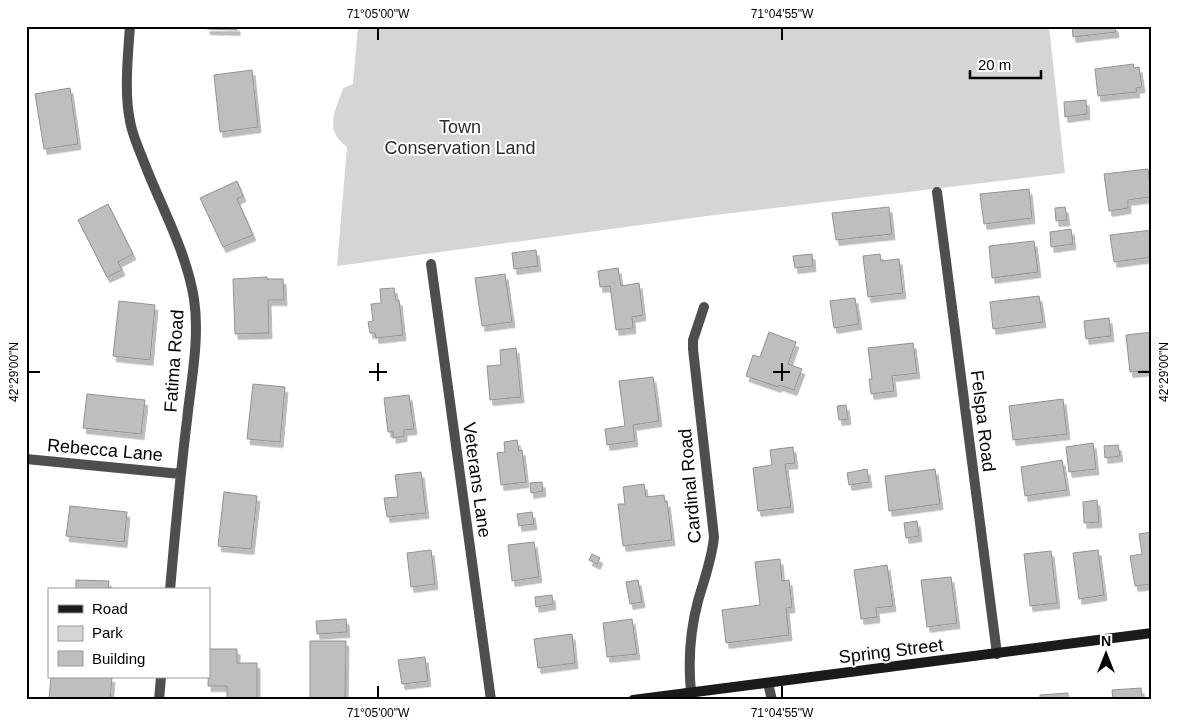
<svg xmlns="http://www.w3.org/2000/svg" width="1178" height="726" viewBox="0 0 1178 726" font-family="Arial,sans-serif">
<defs>
<filter id="shadow"><feDropShadow dx="3" dy="5.5" stdDeviation="0" flood-color="#0004"/></filter>
</defs>
<rect width="100%" height="100%" fill="#fff"/>
<!-- green -->
<path fill="#d5d5d5" d="M358,26H1049L1065,173L707,216L337,266L347,147C323,130 336,110 343,88L353,84Z"/>
<!-- building -->
<path fill="#bebebe" stroke="#929292" filter="url(#shadow)" d="M207,26H237V30L207,29Z
M1072,26H1115L1116,32L1073,37Z
M1133,64L1134,68L1139,67L1142,87L1136,88L1137,92L1098,96L1095,69Z
M252,70L258,127L220,132L214,75Z
M70,88L78,144L44,149L35,94Z
M1086,100L1087,114L1065,117L1064,102Z
M1148,169L1151,197L1128,200V208L1109,211L1104,174Z
M237,181L243,196L237,199L253,235L223,247L200,198Z
M1029,189L1032,218L984,224L980,194Z
M108,204L133,254L118,262L122,270L107,277L78,220Z
M889,207L892,234L836,240L832,213Z
M1065,207L1067,220L1056,221L1055,208Z
M1071,229L1073,244L1051,247L1050,232Z
M1152,230V257L1114,262L1110,235Z
M1034,241L1038,272L992,278L989,246Z
M536,250L538,266L514,269L512,253Z
M812,254L813,266L795,268L793,256Z
M880,254L881,261L899,259L903,293L868,297L863,256Z
M618,268L621,286L639,283L643,315L632,317L633,328L616,330L610,286L600,287L598,271Z
M505,274L512,322L482,326L475,278Z
M267,277V279H283L284,300H268L269,333L235,334L233,279Z
M394,288L396,300H399L403,335L376,338L375,333H370L368,322L373,321L371,304L381,303L380,289Z
M1039,296L1043,322L993,329L990,302Z
M855,298L859,324L834,328L830,301Z
M119,301L155,305L150,360L113,356Z
M1109,318L1111,336L1086,339L1084,321Z
M769,332L796,342L788,364L802,369L794,390L779,385L778,387L746,376L753,355L760,357Z
M1152,332V370L1130,372L1126,335Z
M913,343L917,373L892,376L894,391L871,394L869,379H872L868,348Z
M516,348L521,397L490,400L487,366L501,365L500,350Z
M653,377L659,421L633,425L635,441L607,445L605,429L625,426L619,381Z
M253,384L285,387L280,442L247,439Z
M87,394L145,400L141,434L83,428Z
M409,395L414,429L404,430V436L393,438V432H388L384,398Z
M1063,399L1067,434L1013,440L1009,406Z
M846,405L848,419L839,420L837,406Z
M517,440L519,451L522,450L526,482L501,485L497,453L505,452L504,442Z
M1093,443L1096,469L1069,472L1066,447Z
M1118,445L1120,456L1105,458L1104,446Z
M793,447L795,463L785,464L791,507L758,511L753,468L772,465L770,450Z
M1062,460L1067,490L1025,496L1021,467Z
M867,469L869,482L849,485L847,473Z
M935,469L940,504L889,511L885,476Z
M421,472L426,513L387,517L384,498L398,497L395,475Z
M542,482L543,491L531,493L530,483Z
M644,484L646,497L664,495L665,502L667,501L672,540L623,546L618,504H625L623,487Z
M224,492L257,496L251,549L218,546Z
M1097,500L1099,522L1084,523L1083,502Z
M70,506L127,512L124,542L66,536Z
M532,512L534,524L519,526L517,514Z
M917,521L919,536L906,538L904,523Z
M1152,532V584L1135,586L1130,556L1142,554L1139,534Z
M534,542L539,577L512,581L508,545Z
M431,550L435,584L411,587L407,553Z
M1098,550L1104,595L1079,599L1073,553Z
M1051,551L1057,603L1030,606L1024,554Z
M592,554L600,558L597,564L589,560Z
M780,559L782,581L789,580L792,607L786,608L789,635L726,643L722,610L760,605L755,562Z
M887,565L893,606L876,608L877,617L861,619L854,570Z
M951,577L957,623L927,627L921,580Z
M76,580L109,581L108,590H76Z
M638,580L642,602L630,604L626,582Z
M552,595L553,604L536,607L535,597Z
M346,619L347,632L317,634L316,621Z
M632,619L637,654L607,657L603,623Z
M572,634L575,663L538,668L534,639Z
M310,641H346L345,700H310Z
M209,649H237V663H257V700H227V686H208Z
M425,657L428,681L402,684L398,660Z
M51,677H112L110,700L49,699Z
M1141,688L1142,700H1113L1112,690Z
M1068,693V700H1040V695Z"/>
<g fill="none" stroke-linecap="round" stroke-linejoin="round">
<!-- minor -->
<path stroke="#4e4e4e" stroke-width="10" d="M130,26C128,54 124,93 130,121C132,133 137,145 142,157C159,203 186,249 194,299C200,338 191,381 187,420C180,476 175,533 170,590
M937,192L997,654
M431,264L491,700
M26,459L181,474
M768,683L772,700
M691,692C688,661 690,631 698,601C704,580 712,559 714,537L693,349V340L704,307
M159,700L161,677"/>
<!-- secondary -->
<path stroke="#1b1b1b" stroke-width="10" d="M633,700L1152,633"/>
</g>
<!-- ticks -->
<path fill="none" stroke="#000" stroke-width="2" d="M378,28V40M782,28V40M378,363V381M782,363V381M28,372H40M369,372H387M773,372H790M1138,372H1150M378,686V698M782,686V698"/>
<g text-anchor="middle" dominant-baseline="central" stroke-width="4" stroke-linejoin="round" paint-order="stroke">
<!-- park labels -->
<g font-size="18" fill="#2c2c2c" stroke="#fff">
<text x="460" y="127">Town<tspan x="460" dy="21">Conservation Land</tspan></text>
</g>
<!-- street labels -->
<g font-size="18" fill="#000" stroke="#fff">
<text transform="translate(174 361) rotate(-86)">Fatima Road</text>
<text transform="translate(983 421) rotate(83)">Felspa Road</text>
<text transform="translate(105 450) rotate(5)">Rebecca Lane</text>
<text transform="translate(477 480) rotate(82)">Veterans Lane</text>
<text transform="translate(690 486) rotate(-95)">Cardinal Road</text>
<text transform="translate(891 651) rotate(-7)">Spring Street</text>
</g>
</g>
<!-- border -->
<rect width="1178" height="726" fill="none" stroke="#ffffff" stroke-width="55"/>
<!-- legend -->
<rect x="48" y="588" width="162" height="90" fill="#ffffff" stroke="#999999"/>
<rect x="58" y="605" width="25" height="8" fill="#1b1b1b" stroke="#999999"/>
<text x="92" y="614" font-size="15" fill="#000000">Road</text>
<rect x="58" y="626" width="25" height="15" fill="#d5d5d5" stroke="#999999"/>
<text x="92" y="638" font-size="15" fill="#000000">Park</text>
<rect x="58" y="651" width="25" height="15" fill="#bebebe" stroke="#999999"/>
<text x="92" y="664" font-size="15" fill="#000000">Building</text>
<!-- north arrow -->
<g transform="translate(1106 654)" stroke="#ffffff" stroke-width="4" paint-order="stroke">
<path d="M0-4L9 19L0 12L-9 19Z" fill="#000000"/>
<text y="-8" font-size="14" font-weight="bold" text-anchor="middle" fill="#000000">N</text>
</g>
<!-- scale -->
<path d="M970 70v8h71v-8" fill="none" stroke="#000000" stroke-width="2.5"/>
<text x="978" y="70" font-size="15" fill="#000000" stroke="#ffffff" stroke-width="4" paint-order="stroke">20 m</text>
<rect x="28" y="28" width="1122" height="670" fill="none" stroke="#000" stroke-width="2"/>
<g font-size="12" text-anchor="middle" fill="#000">
<text x="378" y="18">71°05'00"W</text>
<text x="782" y="18">71°04'55"W</text>
<text transform="translate(14 372) rotate(-90)" y="4">42°29'00"N</text>
<text transform="translate(1164 372) rotate(-90)" y="4">42°29'00"N</text>
<text x="378" y="717">71°05'00"W</text>
<text x="782" y="717">71°04'55"W</text>
</g>
</svg>
